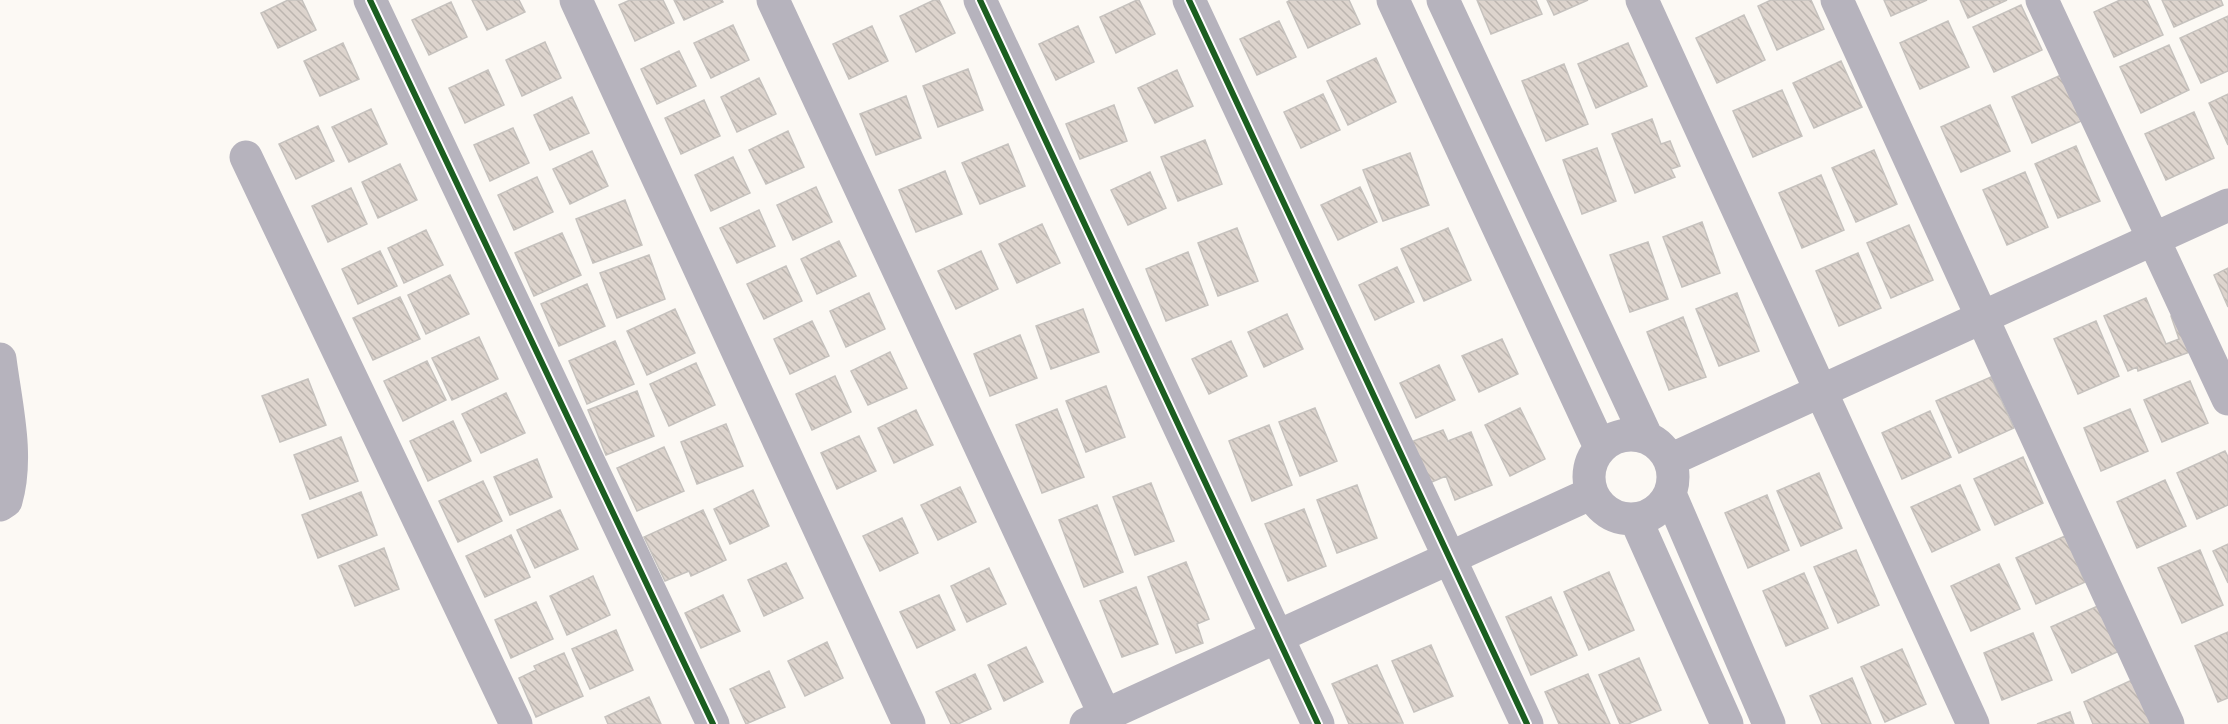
<svg xmlns="http://www.w3.org/2000/svg" width="2228" height="724" viewBox="0 0 2228 724" font-family="Commissioner,sans-serif">
<defs>
<pattern id="building-back-hatch" width="6" height="6" patternUnits="userSpaceOnUse" patternTransform="scale(1.5)"><rect width="6" height="6" fill="#ddd4cd"/><path d="M-1 5l2 2M0 0l6 6M5-1l2 2" fill="none" stroke="#bcb5af"/></pattern>
</defs>
<rect width="100%" height="100%" fill="#fcf9f4"/>
<!-- building -->
<path fill="url(#building-back-hatch)" stroke="#c6c2be" stroke-width="1.5" d="M288,0H302L316,30L278,48L261,13Z
M472,0H519L525,12L487,30Z
M630,0H663L674,23L635,41L619,5Z
M674,0H722L723,2L684,20Z
M934,0H939L955,33L916,52L900,16Z
M1137,0H1139L1155,34L1116,53L1100,17Z
M1290,0H1349L1360,24L1308,48L1287,2Z
M1477,0H1536L1542,14L1491,34Z
M1547,0H1588L1554,15Z
M1771,0H1811L1824,29L1777,50L1758,6Z
M1884,0H1927L1891,16Z
M1960,0H2007L1968,18Z
M2120,0H2147L2163,35L2114,57L2094,12Z
M2162,0H2221L2223,5L2174,27Z
M451,2L467,37L429,55L412,20Z
M2021,5L2042,50L1994,72L1973,27Z
M1744,15L1765,60L1717,83L1696,38Z
M2228,16V71L2201,83L2180,38Z
M1279,21L1296,57L1257,75L1240,39Z
M1948,21L1969,67L1920,89L1900,43Z
M733,25L749,60L711,78L694,43Z
M872,26L888,61L849,79L833,44Z
M1078,26L1094,62L1056,80L1039,44Z
M545,42L561,78L522,96L506,60Z
M343,43L359,79L320,96L304,61Z
M1628,43L1647,86L1596,108L1578,64Z
M2169,45L2189,90L2141,113L2120,67Z
M679,51L696,86L657,104L641,69Z
M1376,58L1396,102L1348,125L1327,81Z
M1841,61L1862,107L1814,128L1793,83Z
M1564,64L1588,124L1546,141L1522,81Z
M968,69L983,110L938,127L923,86Z
M488,70L504,105L465,123L449,88Z
M1177,70L1193,106L1155,123L1138,88Z
M2061,75L2081,121L2032,143L2012,97Z
M759,78L776,114L737,132L721,97Z
M1782,90L1802,136L1753,157L1733,111Z
M1323,94L1340,130L1301,148L1284,112Z
M2228,94V145L2209,103Z
M906,96L921,138L876,155L860,114Z
M572,97L589,133L550,150L534,115Z
M704,100L720,136L681,154L665,118Z
M1114,105L1127,141L1080,159L1066,124Z
M1990,105L2010,151L1961,172L1941,127Z
M371,109L387,144L349,162L332,127Z
M2194,112L2214,158L2166,180L2145,134Z
M1652,119L1661,144L1670,141L1680,166L1671,169L1675,177L1635,193L1612,134Z
M318,126L334,161L296,179L279,144Z
M513,128L529,163L490,181L474,145Z
M788,131L804,167L766,184L749,150Z
M1205,140L1222,184L1178,201L1161,157Z
M1008,144L1025,186L980,204L962,163Z
M2076,146L2100,201L2058,218L2035,164Z
M1597,148L1616,201L1582,214L1563,160Z
M1874,150L1897,204L1856,222L1832,168Z
M592,151L608,186L570,204L553,169Z
M1410,153L1429,205L1383,221L1363,170Z
M733,157L750,193L711,211L695,175Z
M400,164L417,200L378,218L362,182Z
M945,171L962,214L916,232L899,190Z
M1150,172L1166,208L1128,225L1111,190Z
M2025,172L2048,227L2007,245L1983,190Z
M1821,175L1844,230L1802,248L1779,193Z
M537,177L553,212L514,230L498,195Z
M816,187L832,222L793,240L777,205Z
M1360,187L1377,222L1338,240L1321,205Z
M351,188L367,224L328,242L312,206Z
M625,200L642,245L593,263L576,219Z
M759,210L775,246L737,263L720,228Z
M1702,222L1720,273L1682,287L1663,237Z
M1042,224L1060,263L1017,283L999,244Z
M1909,225L1933,280L1891,298L1867,243Z
M1237,228L1258,281L1218,296L1198,243Z
M1448,228L1471,280L1424,301L1401,249Z
M426,230L443,265L404,283L388,248Z
M562,233L581,275L534,296L515,253Z
M839,241L856,276L817,294L801,259Z
M1648,242L1668,299L1630,312L1610,255Z
M380,251L397,286L358,304L342,269Z
M981,251L998,289L956,309L938,271Z
M1188,252L1208,305L1166,321L1146,269Z
M1858,253L1881,308L1839,326L1816,271Z
M649,255L665,299L617,318L600,273Z
M786,266L802,301L764,319L747,284Z
M1397,267L1414,302L1375,320L1359,285Z
M2228,268V307L2214,275Z
M450,275L469,314L426,334L408,295Z
M587,284L605,326L559,346L541,304Z
M869,293L885,329L846,347L830,311Z
M1737,293L1759,351L1719,366L1696,309Z
M400,297L420,339L373,360L353,318Z
M2146,298L2166,344L2179,339L2171,316L2182,313L2195,350L2138,371L2137,367L2128,371L2104,316Z
M675,309L695,353L647,375L627,331Z
M1083,309L1099,352L1051,369L1036,326Z
M1287,314L1303,349L1264,367L1248,332Z
M1683,317L1706,377L1669,390L1647,332Z
M812,321L829,356L790,374L774,339Z
M2096,321L2119,376L2078,394L2054,339Z
M1020,335L1037,378L990,396L974,354Z
M479,337L498,379L452,400L432,358Z
M1502,339L1518,374L1479,392L1462,356Z
M615,341L634,384L587,404L569,361Z
M1231,341L1247,376L1209,394L1192,359Z
M890,352L907,388L868,405L851,371Z
M427,361L446,400L403,421L384,381Z
M696,363L715,405L669,426L650,384Z
M1439,365L1455,400L1416,418L1400,383Z
M835,376L851,412L812,430L796,394Z
M1991,377L2014,428L1959,453L1936,401Z
M308,379L326,425L280,442L262,396Z
M2190,381L2208,423L2162,442L2144,400Z
M1106,386L1125,437L1086,452L1066,401Z
M637,391L654,436L606,455L588,410Z
M506,393L525,433L481,453L462,414Z
M1315,408L1337,461L1300,476L1279,422Z
M1520,408L1545,459L1510,476L1485,425Z
M1057,409L1084,477L1042,493L1016,425Z
M2130,409L2148,451L2101,471L2084,428Z
M916,410L933,445L894,463L878,428Z
M1930,411L1951,457L1902,479L1882,433Z
M453,421L471,461L428,481L410,441Z
M726,424L743,466L697,484L681,442Z
M1269,425L1292,485L1252,501L1229,441Z
M1443,430L1448,441L1471,432L1492,485L1455,500L1446,476L1427,484L1411,442Z
M859,436L876,471L837,489L821,453Z
M341,437L358,481L310,499L294,455Z
M664,447L684,491L637,511L617,468Z
M2225,451L2228,457V505L2197,519L2177,473Z
M2023,457L2043,503L1995,525L1974,479Z
M537,459L552,497L510,515L494,477Z
M1819,473L1842,528L1801,546L1777,491Z
M2165,480L2186,526L2137,548L2117,502Z
M483,481L502,521L458,542L439,501Z
M1151,483L1174,541L1135,555L1113,497Z
M1357,485L1377,538L1337,553L1317,500Z
M1960,485L1980,530L1932,552L1911,507Z
M960,487L976,522L938,540L921,505Z
M753,490L769,526L730,544L714,509Z
M361,492L377,535L318,558L302,515Z
M1767,495L1789,550L1748,568L1725,513Z
M1097,505L1123,572L1084,587L1059,520Z
M1304,509L1326,566L1288,581L1265,524Z
M560,510L578,549L535,568L517,530Z
M703,510L726,560L691,576L689,571L665,581L644,537Z
M902,518L918,553L880,571L863,536Z
M511,535L530,577L485,597L466,556Z
M2065,536L2085,582L2036,604L2016,558Z
M2228,544V583L2213,551Z
M384,548L399,589L355,606L339,566Z
M1856,550L1879,605L1838,623L1814,567Z
M2200,550L2223,605L2182,623L2158,568Z
M1186,562L1209,619L1197,624L1203,643L1176,653L1148,577Z
M786,563L803,598L764,616L748,580Z
M1999,564L2020,609L1971,631L1951,586Z
M989,568L1006,604L967,622L951,586Z
M1609,572L1634,630L1589,650L1564,592Z
M1804,573L1828,628L1786,646L1763,591Z
M593,576L610,615L567,635L550,596Z
M1136,587L1158,644L1122,657L1100,601Z
M723,595L740,631L701,648L685,613Z
M939,595L955,630L917,648L900,612Z
M1551,597L1577,655L1531,675L1506,617Z
M536,602L553,639L511,658L495,620Z
M2100,605L2119,651L2072,673L2051,627Z
M616,630L633,670L590,689L572,649Z
M2228,632V698L2218,702L2195,646Z
M2033,633L2052,680L2002,700L1984,653Z
M827,642L843,678L805,696L788,661Z
M1431,645L1453,696L1414,712L1392,661Z
M1026,647L1043,682L1004,701L988,665Z
M1902,649L1926,704L1885,722L1861,667Z
M564,653L583,696L536,717L519,678L536,670L534,666Z
M1639,658L1661,710L1628,724H1620L1599,675Z
M1377,665L1403,723L1349,724L1332,684Z
M769,671L785,707L746,724L730,689Z
M975,674L991,709L958,724H951L936,692Z
M1588,674L1610,724H1559L1545,692Z
M1852,678L1871,724H1822L1810,696Z
M2132,680L2152,724H2093L2084,702Z
M649,697L661,724H608L605,717Z
M2070,712L2074,724H2037Z"/>
<g fill="none" stroke-linecap="round" stroke-linejoin="round">
<!-- minor -->
<path stroke="#b6b3bd" stroke-width="33" d="M370,0L713,724
M576,0L909,724
M773,0L1109,724
M980,0L1318,724
M1189,0L1527,724
M1393,0L1600,447
M1443,0L1647,438
M1642,0L1973,724
M1837,0L2168,724
M2042,0L2228,399
M246,157L516,724
M0,359C6,406 19,456 6,501L0,505
M1589 477a42 42 0 1 1 84 0a42 42 0 1 1-84 0Z
M1670,460L2228,205
M1670,494L1769,724
M1636,520L1727,724
M1086,724L1592,493"/>
<!-- cycleway casing -->
<g stroke="#fff" stroke-width="10">
<path id="cycleway" d="M370,0L713,724
M980,0L1318,724
M1189,0L1527,724"/>
</g>
<!-- cycleway -->
<use href="#cycleway" stroke="#1b5e20" stroke-width="6"/>
</g>
</svg>
